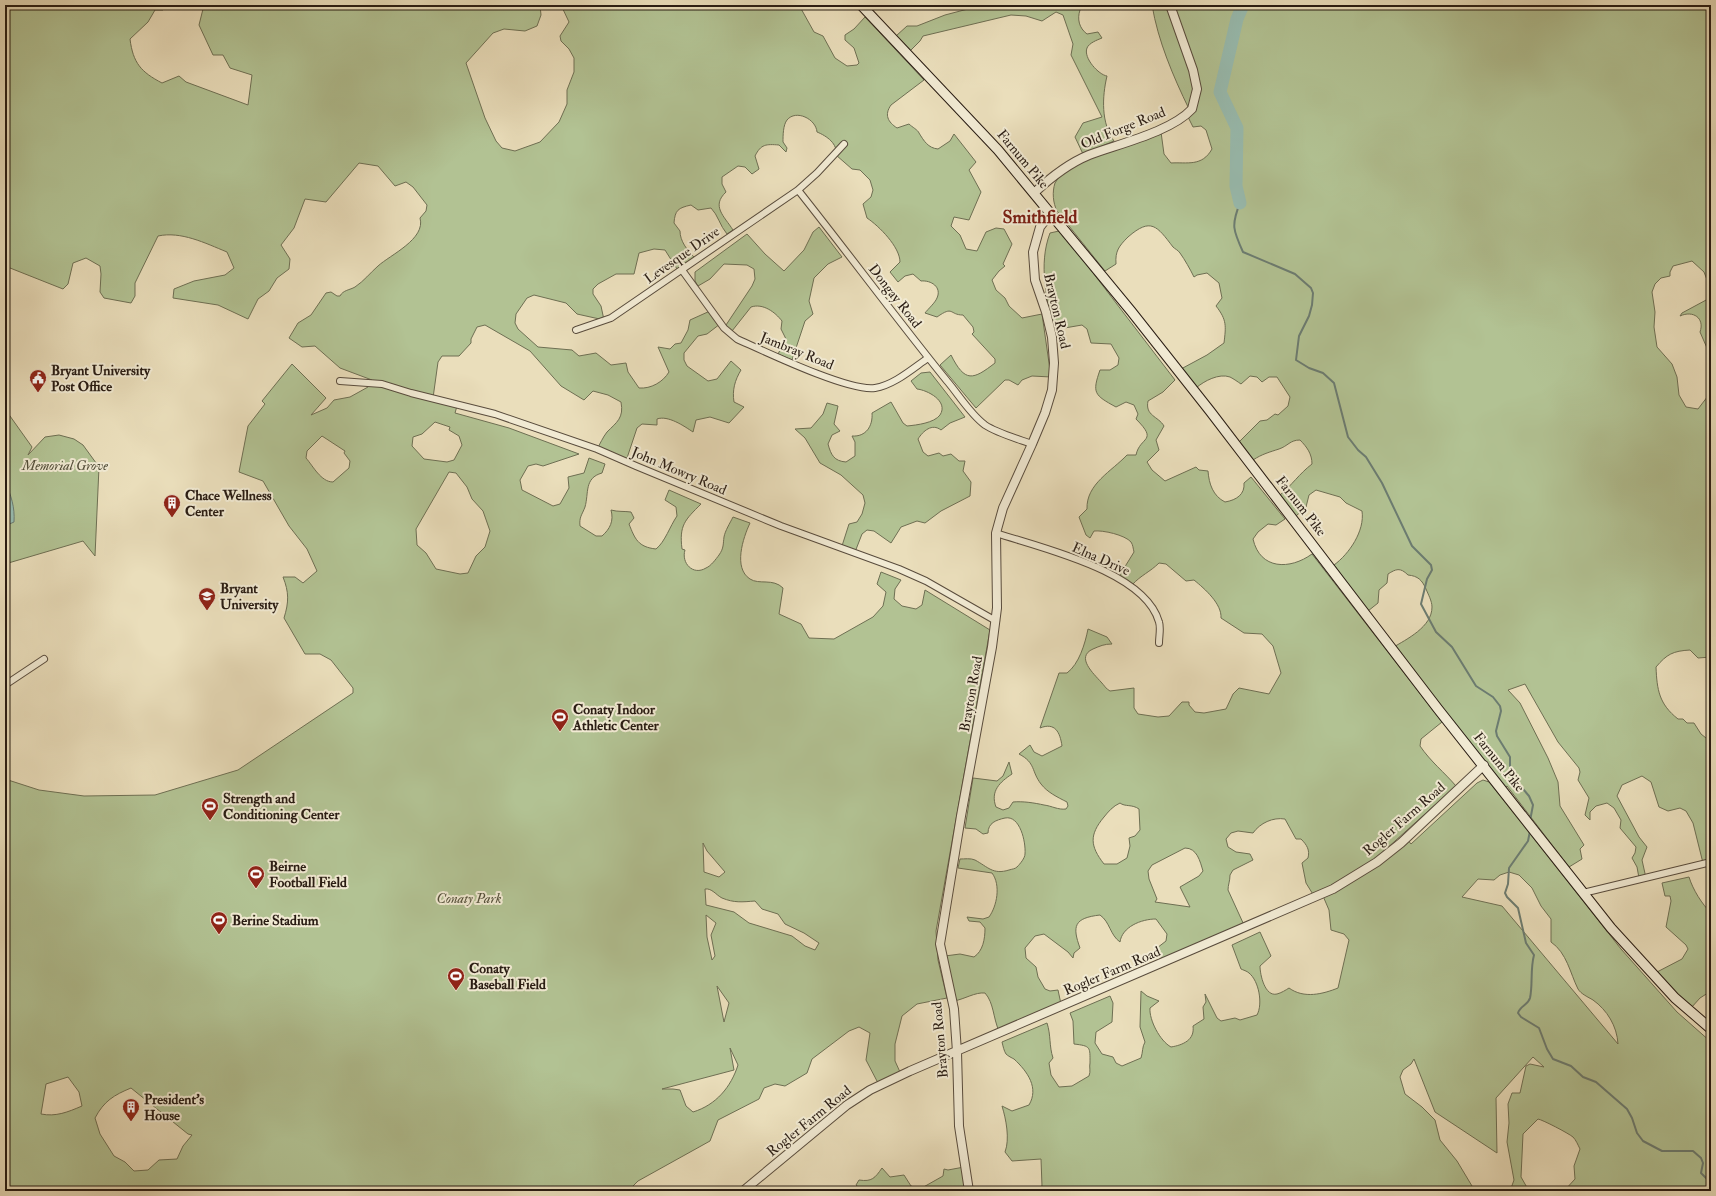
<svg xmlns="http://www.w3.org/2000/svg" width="1716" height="1196" viewBox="0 0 1716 1196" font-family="'IM FELL Double Pica',serif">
<rect width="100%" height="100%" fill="#eadebb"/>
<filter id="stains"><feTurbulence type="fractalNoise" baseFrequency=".005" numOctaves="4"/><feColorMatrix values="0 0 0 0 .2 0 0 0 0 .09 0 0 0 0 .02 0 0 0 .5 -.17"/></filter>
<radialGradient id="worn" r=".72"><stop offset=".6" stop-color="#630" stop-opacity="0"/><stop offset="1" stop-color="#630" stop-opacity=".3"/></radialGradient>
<!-- green -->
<path fill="#b2c293" stroke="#6e6f53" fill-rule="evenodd" d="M5,5H167L163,10H155L148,22L130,39C133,63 141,72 162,83L179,76L186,82L248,105L252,75L230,68L223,55H213L199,25L204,5H540L541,15L537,26L525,31L504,29L493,33L466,63L485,118L496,141L502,148L515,151L540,142L559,122L567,104V90L574,72V58L569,49L561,41L560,36L569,22L561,5H799L814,32L823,36L835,58L847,66L857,65L859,63L854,48L845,40V35L854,29L865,17L924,80L891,105C884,115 888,122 897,128L909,124C912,127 918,130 919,133C924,141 928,148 938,149L950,141L954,134L976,162L969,170L981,192L969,220L954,217L951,226L960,235L966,249L977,251L986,232L996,228L1004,229L1012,244L1003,264L1005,266L999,271L992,280L996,290L1005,298L1009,306L1022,318L1042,314L1051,377L1032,376L1022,380L1018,385L1009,380H1005L976,408L940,365L951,355C965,383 973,380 995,363V359L972,334L974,332L973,327L963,315C949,315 954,305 937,317L925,313C928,309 935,303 937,298C942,287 931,280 921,281L913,274L905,276L898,282L890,272L900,262C900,247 879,226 867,218L863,204L871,197L873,190L870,180L860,170L852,169L836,155C838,144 827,136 817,132C816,119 796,109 787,120C783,125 783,136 783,142L787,148L786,152L779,145C766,144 761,144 755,156L759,169L752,174L745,167L738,166L722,177V184L726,192C711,206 724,216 733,230L727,234C720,226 718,215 711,208L698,210L691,205C678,208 675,210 674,223L680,231C680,241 687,250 694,257L677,269L665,250L654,249L639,253L634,274H616L598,284L593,289V294L601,306L604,320L577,314L566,303L534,295L527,298L516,314L515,323L518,329L538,347L572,350L579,356L596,353L611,365L626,363L628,372L639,388C651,389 663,382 669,372L658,347L670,349L675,344L681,343L688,330L690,320L710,311L720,324L707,334L698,336L684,353V360L687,366L708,381L717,379L731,361L741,370C735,380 732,390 734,402L744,407L729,423L710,417L696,420L693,432C684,426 668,415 657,419V425L642,424L637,428L626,461L597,449C600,444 603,437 607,432C617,422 624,418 621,402L608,395L593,391L584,400L561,386L530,351L485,325L477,327L471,339V343L459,356H442L438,362L433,398L457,406L455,413L509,428L579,454L543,466L536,464L528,466L520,480L522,490L553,506L560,504L569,488L568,477L584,473L589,458L605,464L602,473C584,478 589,493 585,507C582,515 579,517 580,526L596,536H602C610,529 614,521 611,510C618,512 624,511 631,512L634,518L629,524C635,539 638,547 656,549C665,542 670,526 677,516L676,507L665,500L669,490L701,504C685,520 679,525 682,549L685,550C681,563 693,576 706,568C711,566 716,559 719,555C724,548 723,544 724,537C725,531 730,523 733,517L750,523C743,538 733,568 750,579C759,585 773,578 783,588L779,614L801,624L809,638L834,639L873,617L883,606L886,592L877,584L881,572L901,580L895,589L894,599L902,606L916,609L922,605L925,590L990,630L936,931L938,960L947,998L917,1004L902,1016L895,1044V1061L900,1072L878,1083L866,1060L870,1033L859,1027L849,1031L812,1059L807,1073L785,1086L775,1084L764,1088L759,1099L718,1120L710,1141L638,1181L628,1191H5V779L39,790L84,796L155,795L238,770L353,693V688L331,660L320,654H305L284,618C289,602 289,592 283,577H295L303,583L317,571L307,549L289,526L263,481L239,472L248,426L265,404L262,401L292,364L326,398L311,415L327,408L334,400L350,397L368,387L372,380L340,368L315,346L302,347L289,338L298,323L311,315L326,293L331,292L337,296H340C343,290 350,290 355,287C364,281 370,273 378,266C390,255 426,239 420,218L426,211L427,205L413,187L406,182L395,186L378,166L359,163L326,202L305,199L294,228L281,245L290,259L289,269L277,278L269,291L258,299L248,319L218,305L173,298L174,289L194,281L225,275L234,268L227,252C205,243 181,231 158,236L135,283V296L131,303L104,298L100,292L101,274L100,266L86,258L73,263L68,284L63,289L5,266ZM435,422L450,427L449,430L459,436L462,445L454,460L447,462L424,459L412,446L413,437L422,434ZM322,436L345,451L344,453L350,461L349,468L333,482C321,482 313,466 306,458L307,451ZM449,472L456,473L467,487L472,499L483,511L490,531L485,547L476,556L468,573L460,574L436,569L426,553L417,545L416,529ZM703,843L707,851L725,872L719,877L704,872ZM705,889C712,888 716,895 722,898C734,903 742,902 755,901L762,909L778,914L785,924L804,933L819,943L815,950L805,946L792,936L749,923L734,912L706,905ZM706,915L716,923L711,935L715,956L712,960L707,937ZM717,986L729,1003L724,1022ZM730,1048L738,1065C731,1087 716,1105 693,1112L686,1106L680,1090L673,1089H662L734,1070ZM68,1077L79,1092L82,1106C68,1112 56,1117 41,1114L46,1084ZM131,1088L188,1134L192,1135L183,1146L177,1159L159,1160L148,1170L134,1171L125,1162L114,1156L100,1134L95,1118C104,1101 114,1095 131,1088Z
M983,5H1077L1080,10C1077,19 1079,28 1087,34L1098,32L1102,38C1097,40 1089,43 1087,48C1083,58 1099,75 1107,76C1102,97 1101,123 1114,141L1083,154L1075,137L1083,123L1102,117L1071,55L1073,44L1063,15L1056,12L1042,21L1026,16L1011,15L923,36L920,41L910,51L896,36L907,26H917L945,15Z
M1152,5H1711V290L1704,272L1692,261L1673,266L1670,272V276L1661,278L1655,284L1652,292L1655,312L1654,327L1657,347L1672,364L1677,377L1679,395L1686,407L1698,409L1711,392V657L1698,658L1690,650C1673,651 1667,654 1656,667C1657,690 1659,704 1678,719H1683L1687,723H1694L1701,734L1711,742V862L1703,863L1693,823L1686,811L1680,808L1668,811L1659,807L1651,782L1642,776L1622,785L1617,796L1639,837L1647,847L1642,860L1646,878H1639L1637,867L1632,858L1635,853L1636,847L1620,828L1621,820L1614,808L1607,803L1596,806L1590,812V820L1585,815L1589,798L1578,780L1580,772L1579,768L1558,742L1525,684L1508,690L1520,703L1548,758L1558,782L1560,806L1584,845L1580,849L1582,859L1569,867L1507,786L1503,789L1392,648C1407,639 1432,627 1432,607C1432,601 1428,594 1426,589C1422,580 1418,576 1408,575C1400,567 1396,569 1388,574L1387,583L1379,590L1378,603L1368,611L1334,565C1349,554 1365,531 1362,511L1346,503L1340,497L1316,490L1309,495L1306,507L1296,516L1280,495C1292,485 1299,474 1312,464C1312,454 1307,447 1300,440C1290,440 1288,446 1279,449C1270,452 1262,454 1253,460L1239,442L1260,421L1267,420L1275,414L1278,415L1288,406L1290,397L1277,377H1269L1262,382L1257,377L1250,376L1241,384C1238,382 1234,379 1230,377C1219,373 1204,381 1196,388L1181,369L1207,355L1224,343C1226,326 1227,320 1216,306L1222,298L1219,283L1207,273L1197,275L1194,277C1190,269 1185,260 1180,253C1178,250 1175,249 1173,247C1157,226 1151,217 1128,237C1119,246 1115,251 1116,264L1105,271L1057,211C1053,203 1052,192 1055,183C1065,162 1138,141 1161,132L1164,154L1171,163C1187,162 1202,167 1212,149L1206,130L1201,126L1193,127L1187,115L1189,109C1173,76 1158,41 1152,5Z
M819,227L842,257L828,264L814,278L809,301L813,314L805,321L792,360L778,354L786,339L781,329L782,321C775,312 763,303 751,307L732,331L726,325L752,286L755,279L754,269L747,265L724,264L710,279L698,286L695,281V272L747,234L765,254L784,271L804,250L813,232Z
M1059,231L1064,235L1175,380L1163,392L1148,401C1145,416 1158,416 1164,426L1156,440L1159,450L1147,462L1152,470L1165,481L1196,467L1199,470L1208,471C1209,484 1213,496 1225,502C1237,500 1245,494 1244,483L1251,477L1285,519L1276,525L1268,524L1258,532L1253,539C1260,570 1290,570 1312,554L1442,722L1421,739L1420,746C1431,762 1444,772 1456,786L1375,859L1314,896L1306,883L1302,863L1308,858C1310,850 1307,845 1301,839H1296L1285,819C1273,817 1260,823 1253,833L1238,831L1231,833L1226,839L1228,847L1236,852L1250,854L1253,860L1233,870L1230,875C1230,881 1228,885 1228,890L1244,925L1162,960L1157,948L1166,941L1167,934L1156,919C1141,919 1122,927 1120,942C1110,935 1110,922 1100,915C1074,918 1072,926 1080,948L1074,953L1073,958L1068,952L1044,934L1035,936L1025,948L1026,958L1036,967L1038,977L1045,989L1050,991L1058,990L1061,1004L999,1031C993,1018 994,1003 985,993C975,992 965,999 954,1001L945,956L960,954L974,957C983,951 985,939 985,928L980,922L969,921L967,917L983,919L989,917C997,906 1001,885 992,873L958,868L960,859C964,859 971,858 975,860C988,867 993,875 1009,870C1012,869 1015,869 1017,867C1020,864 1025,858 1025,854C1026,842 1020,815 1005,818C996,820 988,823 988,833L983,834L976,829L965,828L973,778L997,781L1003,776L1009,762L1012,774C1000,782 990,791 996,807L1003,810L1009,808L1013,802C1023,801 1035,803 1044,805C1052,806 1058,810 1066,809L1068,806L1067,802C1057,797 1047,792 1041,784C1031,771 1036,763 1019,754L1030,745L1034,752L1042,756L1062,746C1060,732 1055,722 1040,728L1059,673H1067C1079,664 1085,644 1088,629L1107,637L1112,644C1104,644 1100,646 1093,649C1075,657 1094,674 1101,682C1104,685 1106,689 1110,691L1134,688V708L1138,714L1158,717L1169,716L1182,702H1189V705L1195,712L1204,713L1226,709L1233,694L1239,688L1269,694L1281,673L1273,646L1262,634L1244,633L1221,618C1222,604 1205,589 1194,580L1186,581L1166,564L1159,563C1150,572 1141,575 1132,585L1118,578L1134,552C1133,548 1133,545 1131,542C1125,535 1103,530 1094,531L1090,538L1086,535L1079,517L1087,509C1086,484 1112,471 1127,455H1136C1140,436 1159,442 1136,419L1138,414L1134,405L1126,402L1116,407C1094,395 1092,393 1100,370H1110L1118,365L1119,358L1111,344L1091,343L1087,329L1082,325L1053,330C1047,298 1038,265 1050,233ZM1120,803C1125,807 1132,804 1139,809L1140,830L1135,836L1129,838L1130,846L1127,858L1117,864H1104C1090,846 1089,835 1104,817C1108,812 1113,806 1120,803ZM1185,848C1197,848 1200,861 1203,871L1199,876L1180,887L1190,907L1155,902L1157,899L1149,879L1148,871L1152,865Z
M1711,293V351L1707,348L1700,332C1705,318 1693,310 1680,316L1682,313L1708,299Z
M930,372L965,417L950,423L941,430C932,423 923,431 918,439L923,452L928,456L939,453L943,456L951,454L959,461H965L963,471L971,482L970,496L941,511L925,523L917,521L901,527L891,543L874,531L867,530L862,534L855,552L841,549L849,524L857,522L862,514L865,503L863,495L841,475L820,463L805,438L795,429L811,428L823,414L827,403L838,406L834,424L840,431L832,435L828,444C831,455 834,461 846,462L855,456V442L852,436C866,437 873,426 872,413L891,402L903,423L907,426C917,425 934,423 940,415C949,401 927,390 917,389L911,381L921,373Z
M5,409L32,447L28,455L45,437L59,435L74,439L83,445L99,467L95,556L83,541L5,564Z
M1483,780L1489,782L1621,949L1677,1012L1711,1042V1191H1564L1575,1179L1574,1166L1580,1149C1578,1145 1576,1140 1573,1137C1568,1133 1543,1120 1538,1119L1523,1134L1521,1177L1529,1191H1510L1514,1180L1507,1142L1509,1123L1508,1104L1512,1093H1520L1526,1066L1530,1064L1544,1067L1533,1057L1496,1098L1497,1153L1435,1112L1414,1059L1411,1064L1403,1070L1400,1077L1405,1094L1422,1107L1435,1120L1440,1140L1457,1161L1475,1191H1033L1042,1186L1041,1159L1012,1161L1005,1152C1010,1139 1006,1119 1002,1106L1012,1111L1029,1105C1039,1088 1028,1072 1014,1059C1012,1058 1008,1056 1006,1054C1004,1051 1003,1046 1002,1042L1047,1023C1051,1035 1049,1046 1053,1058L1049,1063L1051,1075L1059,1087L1072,1086L1089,1076C1091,1071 1089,1067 1090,1063C1090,1047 1091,1046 1074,1044L1073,1021L1070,1013L1110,996L1113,1003L1112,1022L1096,1032L1095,1043L1102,1054L1113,1057L1116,1063L1122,1066L1141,1058C1143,1052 1142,1047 1145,1042L1140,1027L1141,991L1147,996L1159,1001L1150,1008C1149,1020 1160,1041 1171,1047C1183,1045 1195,1040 1193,1026L1204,1019L1203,1007L1206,1002L1205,994L1217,1018L1221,1021L1235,1018L1240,1020L1257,1015C1263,1004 1259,981 1249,973C1247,971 1243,970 1241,969L1232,945L1260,932L1271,956L1260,966C1260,975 1265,997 1277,994C1281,993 1286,990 1289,988C1304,999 1323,994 1338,988L1349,940L1344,934L1331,930L1329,910L1323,896L1407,839L1411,844L1477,783ZM1509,872L1519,875L1532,888L1541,906L1551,919V942C1567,953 1570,973 1578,989C1581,994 1588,997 1593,1000C1607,1010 1617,1026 1618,1044L1502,906L1462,897L1478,879L1494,880L1500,875Z
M1689,877C1693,890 1702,904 1711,913V991L1700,998L1691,1008L1657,972L1682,959L1688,949L1686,945L1666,927L1671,901L1670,896H1665L1662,883Z
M964,1167L969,1191H863L856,1185L859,1180C872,1182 875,1178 882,1168L890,1177L904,1175L911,1186L920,1189L943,1176L944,1169L948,1170Z"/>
<!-- water -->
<path fill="#98bcb0" stroke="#6c7c71" d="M5,482C11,495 15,507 14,522L5,526Z"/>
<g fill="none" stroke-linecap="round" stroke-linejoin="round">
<!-- stream -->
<path stroke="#6c7c71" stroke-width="2" d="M1240,203C1231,225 1233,230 1243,252L1295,274L1311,288L1313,293L1312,305L1309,316L1299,336L1296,360L1309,368L1323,373L1334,383L1348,437L1358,450L1366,457L1382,483L1412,546L1431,565L1432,570L1427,579L1421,604L1436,632L1452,647L1476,686L1493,697L1500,706L1501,711L1496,731L1497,736L1510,757V766L1512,776L1529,796L1533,805L1530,821
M1530,831L1528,841L1509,868L1508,884L1505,893L1507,897L1518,908L1526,943L1534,955C1530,970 1533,984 1530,998C1528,1005 1520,1006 1518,1013L1521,1017L1539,1028L1547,1049L1553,1059L1571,1066L1583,1077L1596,1082L1627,1109L1632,1118L1637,1133L1643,1141L1662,1151H1693L1701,1158L1703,1163L1701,1173L1708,1180L1707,1191"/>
<!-- river -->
<path stroke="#98bcb0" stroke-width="13" d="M1240,203L1236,186L1237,128L1220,92L1237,19L1243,5"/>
<!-- minor casing -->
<g stroke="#594c3d" stroke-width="8">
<path id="minor" d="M798,190C848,253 896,318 947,381C959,395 970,414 985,425C997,433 1018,439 1032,444
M682,270L724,328L737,339C764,351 849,392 875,388C894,385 912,369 928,358
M576,330L611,318L798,190L817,173L844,144
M340,381L382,384L411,393L495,414L597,449L636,466L781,526L899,569L926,581L996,621
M996,533C1041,548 1145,571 1159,622C1161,628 1159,636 1159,643
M5,685L44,659
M1583,893L1711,862"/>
</g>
<!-- tertiary casing -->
<g stroke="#594c3d" stroke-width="10">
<path id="tertiary" d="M1034,193C1050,178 1067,164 1089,155C1118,144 1171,132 1192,109L1197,89L1193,70L1170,5
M743,1191L847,1105L870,1090L910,1071L1333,889L1377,862L1401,843L1484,765
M969,1191L959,1126L957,1052L954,1009L940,944L961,816L992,647L997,608L996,533L1003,508L1032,444L1045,413L1052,390L1054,363L1052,337L1046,312L1035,280L1033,252L1040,227L1050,214"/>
</g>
<!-- secondary casing -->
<g stroke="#291c13" stroke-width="11">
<path id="secondary" d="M861,5L998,150L1131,311L1210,411L1438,709L1611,928L1675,998L1711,1029"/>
</g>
<!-- minor -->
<use href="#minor" stroke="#f1ead3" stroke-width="6"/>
<!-- tertiary -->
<use href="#tertiary" stroke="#f1ead3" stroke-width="8"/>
<!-- secondary -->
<use href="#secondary" stroke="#f1ead3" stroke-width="9"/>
</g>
<!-- icons -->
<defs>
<g id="civic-pin" transform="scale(0.9)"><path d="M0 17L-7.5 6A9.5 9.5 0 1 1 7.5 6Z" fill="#8f2418" stroke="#f1ead3"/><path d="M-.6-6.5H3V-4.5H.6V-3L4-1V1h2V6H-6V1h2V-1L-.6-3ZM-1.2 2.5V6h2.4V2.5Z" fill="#fff"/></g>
<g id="building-pin" transform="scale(0.9)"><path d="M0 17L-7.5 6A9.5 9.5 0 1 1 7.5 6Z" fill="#8f2418" stroke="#f1ead3"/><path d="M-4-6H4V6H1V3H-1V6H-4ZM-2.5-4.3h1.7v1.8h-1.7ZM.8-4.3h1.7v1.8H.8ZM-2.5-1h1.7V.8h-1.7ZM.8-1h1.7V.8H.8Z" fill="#fff"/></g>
<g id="university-pin" transform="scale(0.9)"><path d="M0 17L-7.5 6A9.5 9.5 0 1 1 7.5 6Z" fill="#8f2418" stroke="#f1ead3"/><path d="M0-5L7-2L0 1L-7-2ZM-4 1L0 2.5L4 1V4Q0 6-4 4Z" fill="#fff"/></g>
<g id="stadium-pin" transform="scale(0.9)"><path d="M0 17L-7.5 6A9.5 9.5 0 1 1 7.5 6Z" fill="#8f2418" stroke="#f1ead3"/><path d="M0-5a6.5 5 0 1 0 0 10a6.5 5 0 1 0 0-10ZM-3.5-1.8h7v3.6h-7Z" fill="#fff"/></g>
</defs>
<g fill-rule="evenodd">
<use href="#civic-pin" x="38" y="378"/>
<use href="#building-pin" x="172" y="503"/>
<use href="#university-pin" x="207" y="596"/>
<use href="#stadium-pin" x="560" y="717"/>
<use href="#stadium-pin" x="210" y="806"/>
<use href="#stadium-pin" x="256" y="874"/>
<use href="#stadium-pin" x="219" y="920"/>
<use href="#stadium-pin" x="456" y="976"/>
<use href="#building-pin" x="131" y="1107"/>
</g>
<g text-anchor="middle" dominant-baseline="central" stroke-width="4" stroke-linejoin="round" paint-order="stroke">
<!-- street labels -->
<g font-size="14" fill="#291c13" stroke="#f1ead3">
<text transform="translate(1123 128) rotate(-22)">Old Forge Road</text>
<text transform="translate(1023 159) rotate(50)">Farnum Pike</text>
<text transform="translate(682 255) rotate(-35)">Levesque Drive</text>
<text transform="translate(895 296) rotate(52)">Dongay Road</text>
<text transform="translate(1057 311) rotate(77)">Brayton Road</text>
<text transform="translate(797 351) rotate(22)">Jambray Road</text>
<text transform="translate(679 471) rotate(23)">John Mowry Road</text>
<text transform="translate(1301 506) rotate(52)">Farnum Pike</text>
<text transform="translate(1101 559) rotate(24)">Elna Drive</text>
<text transform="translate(971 694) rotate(-80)">Brayton Road</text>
<text transform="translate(1499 762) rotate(51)">Farnum Pike</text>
<text transform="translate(1404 819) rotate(-41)">Rogler Farm Road</text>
<text transform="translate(1112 971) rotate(-23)">Rogler Farm Road</text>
<text transform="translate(940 1040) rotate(-95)">Brayton Road</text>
<text transform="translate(809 1121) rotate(-39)">Rogler Farm Road</text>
</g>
<!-- poi labels -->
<g font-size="14" font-weight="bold" fill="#291c13" stroke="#f1ead3" text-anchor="start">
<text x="51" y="370">Bryant University<tspan x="51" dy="16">Post Office</tspan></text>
<text x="185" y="495">Chace Wellness<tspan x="185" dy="16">Center</tspan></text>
<text x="220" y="588">Bryant<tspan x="220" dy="16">University</tspan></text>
<text x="573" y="709">Conaty Indoor<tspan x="573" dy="16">Athletic Center</tspan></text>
<text x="223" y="798">Strength and<tspan x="223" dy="16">Conditioning Center</tspan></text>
<text x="269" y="866">Beirne<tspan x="269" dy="16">Football Field</tspan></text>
<text x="232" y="920">Berine Stadium</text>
<text x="469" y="968">Conaty<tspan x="469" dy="16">Baseball Field</tspan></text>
<text x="144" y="1099">President's<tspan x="144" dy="16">House</tspan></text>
</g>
<!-- park labels -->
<g font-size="14" font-style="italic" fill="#524e39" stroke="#f1ead3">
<text x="65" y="465">Memorial Grove</text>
<text x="469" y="898">Conaty Park</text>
</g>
<!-- district labels -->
<g font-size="18" font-weight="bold" fill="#7a1f14" stroke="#f1ead3">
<text x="1040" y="217">Smithfield</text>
</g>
</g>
<!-- margin -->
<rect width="1716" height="1196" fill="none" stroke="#eadebb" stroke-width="20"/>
<rect x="6" y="6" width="1704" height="1184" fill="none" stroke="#291c13" stroke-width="2"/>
<rect x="10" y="10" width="1696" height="1176" fill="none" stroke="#291c13"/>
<rect width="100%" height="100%" filter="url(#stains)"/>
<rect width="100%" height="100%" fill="url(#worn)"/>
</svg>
